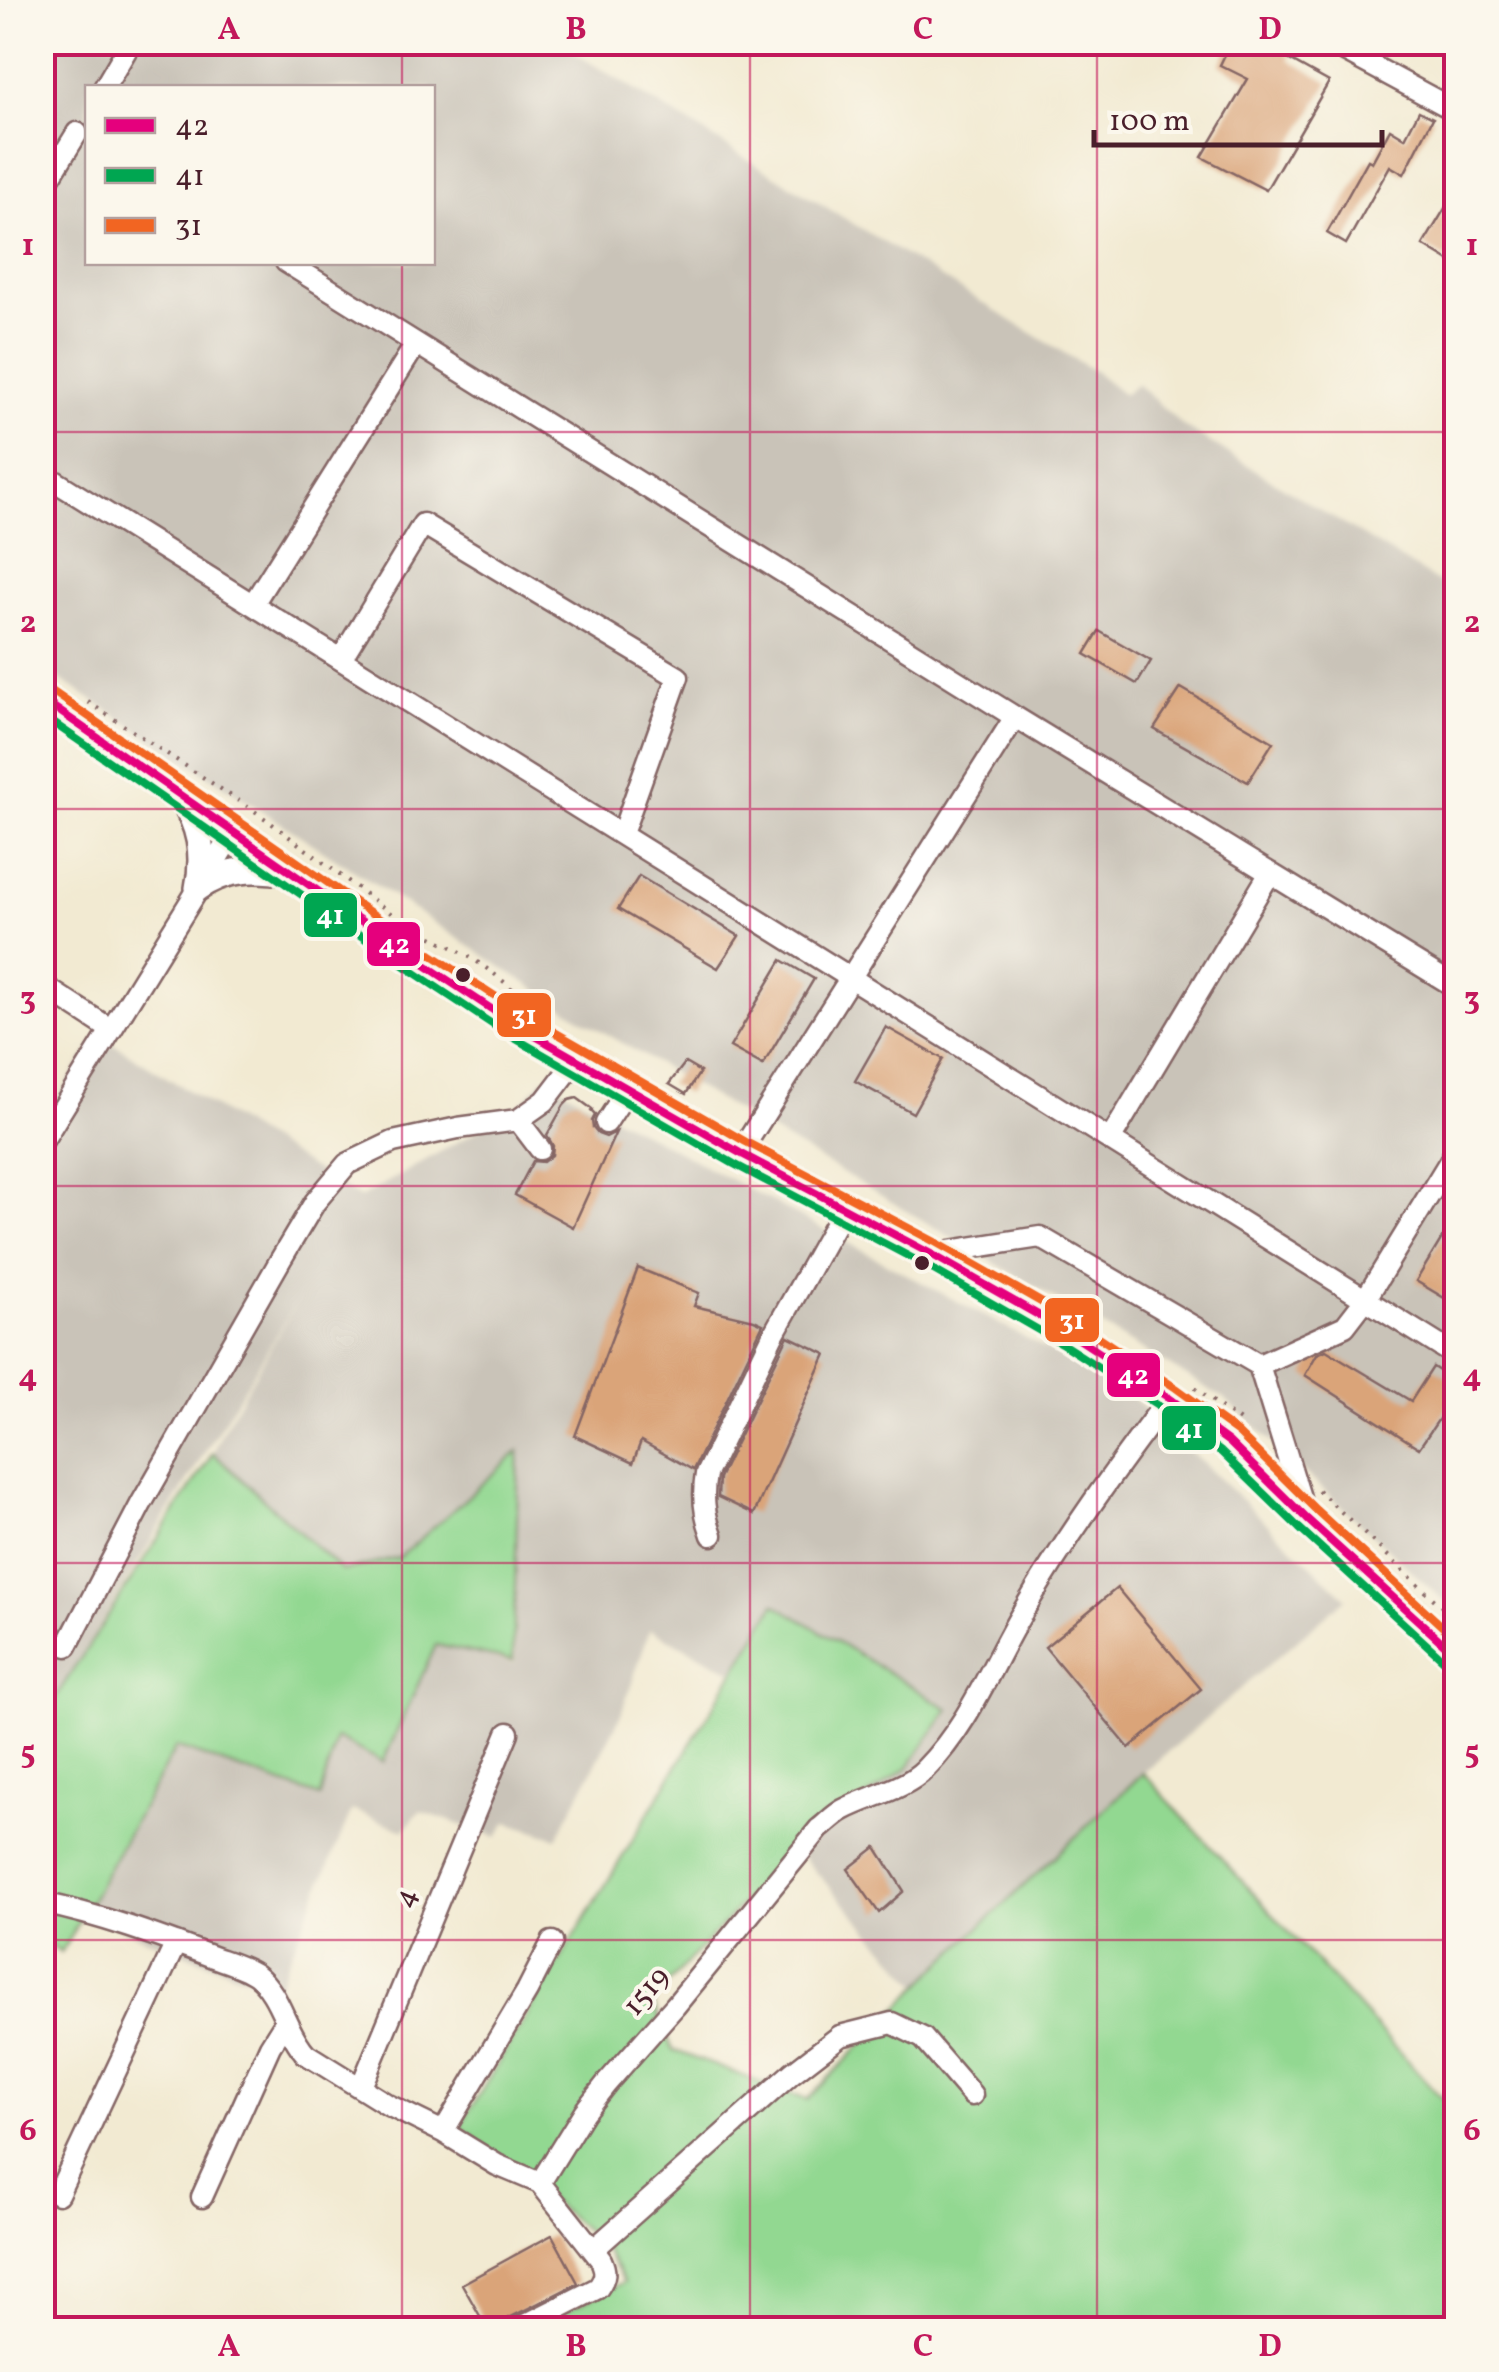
<svg xmlns="http://www.w3.org/2000/svg" width="1499" height="2372" viewBox="0 0 1499 2372" font-family="Vollkorn,serif">
<rect width="100%" height="100%" fill="#fbf7ec"/>
<filter id="ink" filterUnits="userSpaceOnUse"><feTurbulence type="fractalNoise" baseFrequency=".01" numOctaves="2"/><feDisplacementMap in="SourceGraphic" scale="20" xChannelSelector="R" yChannelSelector="G"/><feConvolveMatrix kernelMatrix="1 2 1 2 8 2 1 2 1" color-interpolation-filters="sRGB"/></filter>
<filter id="wash" filterUnits="userSpaceOnUse"><feTurbulence type="fractalNoise" baseFrequency=".0048" numOctaves="4" result="noise"/><feDisplacementMap in="SourceGraphic" scale="40" xChannelSelector="R" yChannelSelector="G"/><feGaussianBlur stdDeviation="2.25" result="paint"/><feColorMatrix in="noise" values="0 0 0 0 0 0 0 0 0 0 0 0 0 0 0 0 0 1.4 0 .05"/><feComposite in="paint" operator="in"/></filter>
<g filter="url(#wash)">
<rect width="100%" height="100%" fill="#f2ead2"/>
<!-- industrial -->
<path fill="#c9c3b8" fill-rule="evenodd" d="M42,43H558L1097,373L1123,394L1137,384L1183,426L1456,593V1612L1225,1399L580,1018L43,668ZM88,88H432V262H88Z
M111,1014L99,1035L360,1198L518,1107L544,1079L1129,1394L1346,1598L1143,1773L921,1987L794,1848L775,1604L734,1672L650,1629L620,1717L557,1838L507,1822L497,1837L420,1811L404,1830L352,1810L276,1989L82,1914L176,1747L320,1797L336,1737L383,1762L436,1644L515,1664L519,1452L399,1559L342,1571L213,1453L223,1430L301,1295L43,1718V1121Z"/>
<!-- green -->
<path fill="#92d891" stroke="#6e7c5e" stroke-width="2.5" d="M519,1451L513,1661L436,1645L383,1762L336,1738L320,1797L176,1747L61,1953L43,1941L42,1718L213,1453L342,1571L399,1558Z
M775,1604L949,1709L908,1768L794,1848L652,2001L673,2050L807,2100L942,1963L1143,1773L1437,2093L1456,2110V2329H530L624,2282L601,2243L460,2126Z"/>
<g id="blocks">
<!-- building -->
<path fill="#daa479" d="M1231,42H1269L1291,55L1288,59L1329,82L1266,190L1202,157L1248,79L1220,65Z
M1419,111L1433,118L1404,174L1390,166L1346,244L1327,233L1368,160L1372,162L1390,129L1405,138Z
M1456,190V265L1423,245Z
M1099,631L1151,661L1137,684L1085,654Z
M1181,688L1273,742L1248,782L1154,729Z
M639,876L739,936L718,968L618,909Z
M782,960L814,979L763,1065L730,1047Z
M886,1027L943,1059L913,1113L855,1081Z
M685,1063L700,1072L686,1094L669,1084Z
M577,1098L592,1109L591,1111L595,1115L592,1121L593,1128L598,1134L606,1137L616,1132L573,1227L515,1195L533,1161L543,1162L552,1155L553,1146L547,1135L564,1105L569,1100Z
M1456,1215V1305L1416,1281Z
M638,1268L699,1293L694,1306L754,1320L763,1324L693,1470L641,1441L633,1463L575,1436Z
M788,1336L826,1354L754,1514L718,1497L719,1478Z
M1326,1350L1411,1401L1433,1367L1456,1382V1394L1419,1448L1305,1375L1317,1354Z
M1117,1588L1201,1689L1129,1748L1045,1647Z
M876,1847L904,1891L879,1913L848,1869Z
M552,2235L578,2283L509,2318L497,2330H488L462,2284Z"/>
</g>
</g>
<g filter="url(#ink)">
<use href="#blocks" fill-opacity="0" stroke="#856665" stroke-width="2.5"/>
<g fill="none" stroke-linecap="round" stroke-linejoin="round">
<!-- minor casing -->
<g stroke="#856665" stroke-width="25">
<path id="minor" d="M1328,42L1456,111
M1446,42L1456,49
M104,88L131,42
M42,190L77,133
M286,262L1015,717
M42,473L1456,1356
M253,604L416,344
M341,659L423,524L678,677L622,834
M42,985L110,1029
M518,1120L540,1149
M606,1123L628,1089
M1110,1140L1270,873
M42,1142L234,831
M740,1153L1015,717L1456,987
M931,1254L1040,1237L1259,1365L1306,1517
M1259,1365L1345,1326L1365,1300L1456,1151
M712,1535C704,1514 702,1496 706,1474L773,1335L844,1208
M67,1646L141,1504L281,1259L315,1202L347,1164L393,1142L458,1128L518,1120L545,1101L577,1059
M42,1903C101,1915 158,1936 213,1957C227,1962 245,1967 256,1975C281,1994 285,2031 306,2054L388,2105L443,2132L497,2165L540,2183L584,2112L606,2084L675,2006L819,1829C827,1823 834,1815 843,1810C869,1796 904,1790 925,1769C969,1725 991,1666 1022,1613C1066,1537 1117,1467 1169,1398
M361,2087L508,1733
M443,2132L527,1991L552,1942
M58,2194L176,1943
M202,2197L270,2046L285,2022
M593,2250L792,2073L840,2036L892,2023L923,2038L972,2095
M515,2330L598,2288C606,2277 606,2271 601,2260L540,2183"/>
</g>
<!-- major casing -->
<g stroke="#856665" stroke-width="30">
<path id="major" d="M42,699L413,957L511,1022L740,1153L931,1254L1068,1332L1169,1398L1229,1442L1307,1519L1456,1655
M181,798C200,826 205,854 198,888
M198,888C227,867 255,868 289,873"/>
</g>
<!-- path -->
<path stroke="#856665" stroke-width="4" stroke-dasharray="2.5 8" stroke-linecap="butt" d="M88,702L259,814L392,914
M412,928C462,950 493,968 532,1008
M1195,1388L1240,1421
M1318,1490L1456,1620"/>
<!-- minor -->
<use href="#minor" stroke="#fff" stroke-width="20"/>
<!-- major -->
<use href="#major" stroke="#fff" stroke-width="25"/>
<!-- bus-1 casing -->
<g stroke="#fbf7ec" stroke-width="15">
<path id="bus-1" d="M42,699L413,957L511,1022L740,1153L931,1254L1068,1332L1169,1398L1229,1442L1307,1519L1456,1655"/>
</g>
<!-- bus-2 casing -->
<g stroke="#fbf7ec" stroke-width="15">
<path id="bus-2" d="M42,715L406,967L504,1032L734,1164L925,1265L1061,1343L1162,1408L1221,1452L1299,1528L1448,1664"/>
</g>
<!-- bus-3 casing -->
<g stroke="#fbf7ec" stroke-width="15">
<path id="bus-3" d="M49,689L420,947L518,1011L746,1142L937,1243L1074,1321L1176,1388L1238,1433L1316,1510L1456,1639"/>
</g>
<!-- bus-1 -->
<use href="#bus-1" stroke="#e5007d" stroke-width="8"/>
<!-- bus-2 -->
<use href="#bus-2" stroke="#00a651" stroke-width="8"/>
<!-- bus-3 -->
<use href="#bus-3" stroke="#f26522" stroke-width="8"/>
</g>
</g>
<!-- grid -->
<path fill="none" stroke="#c2185b" stroke-width="2.5" stroke-opacity="0.55" d="M402,42V88M750,42V2330M1097,42V2330M402,262V2330M42,432H1456M42,809H1456M42,1186H1456M42,1563H1456M42,1940H1456"/>
<!-- markers -->
<g fill="#4a1f2b" stroke="#fbf7ec" stroke-width="4">
<circle cx="463" cy="975" r="9"/>
<circle cx="922" cy="1263" r="9"/>
</g>
<g text-anchor="middle" dominant-baseline="central" stroke-width="8" stroke-linejoin="round" paint-order="stroke">
<!-- street labels -->
<g font-size="30" fill="#4a1f2b" stroke="#fbf7ec">
<text transform="translate(406 1898) rotate(-67)">4</text>
<text transform="translate(647 1992) rotate(-50)">1519</text>
</g>
</g>
<g stroke="#fbf7ec" stroke-width="4">
<rect x="302" y="891" width="57" height="48" rx="10" fill="#00a651"/>
<rect x="365" y="920" width="57" height="48" rx="10" fill="#e5007d"/>
<rect x="495" y="991" width="58" height="48" rx="10" fill="#f26522"/>
<rect x="1043" y="1296" width="58" height="48" rx="10" fill="#f26522"/>
<rect x="1105" y="1351" width="57" height="48" rx="10" fill="#e5007d"/>
<rect x="1160" y="1404" width="58" height="48" rx="10" fill="#00a651"/>
</g>
<g font-size="28" text-anchor="middle" font-weight="bold" fill="#fff">
<text x="330" y="924">41</text>
<text x="394" y="953">42</text>
<text x="524" y="1024">31</text>
<text x="1072" y="1329">31</text>
<text x="1133" y="1384">42</text>
<text x="1189" y="1438">41</text>
</g>
<!-- margin -->
<rect width="1499" height="2372" fill="none" stroke="#fbf7ec" stroke-width="110"/>
<!-- legend -->
<rect x="85" y="85" width="350" height="180" fill="#fbf7ec" stroke="#b4a19f" stroke-width="2.5"/>
<rect x="105" y="118" width="50" height="15" fill="#e5007d" stroke="#b4a19f" stroke-width="2.5"/>
<text x="175" y="135" font-size="30" fill="#4a1f2b">42</text>
<rect x="105" y="168" width="50" height="15" fill="#00a651" stroke="#b4a19f" stroke-width="2.5"/>
<text x="175" y="185" font-size="30" fill="#4a1f2b">41</text>
<rect x="105" y="218" width="50" height="15" fill="#f26522" stroke="#b4a19f" stroke-width="2.5"/>
<text x="175" y="235" font-size="30" fill="#4a1f2b">31</text>
<!-- scale -->
<path d="M1094 130v15h288v-15" fill="none" stroke="#4a1f2b" stroke-width="5"/>
<text x="1109" y="130" font-size="30" fill="#4a1f2b" stroke="#fbf7ec" stroke-width="8" paint-order="stroke">100 m</text>
<rect x="55" y="55" width="1389" height="2262" fill="none" stroke="#c2185b" stroke-width="4"/>
<g font-size="32" text-anchor="middle" font-weight="bold" fill="#c2185b">
<text x="229" y="39">A</text>
<text x="576" y="39">B</text>
<text x="923" y="39">C</text>
<text x="1270" y="39">D</text>
<text x="28" y="255">1</text>
<text x="1472" y="255">1</text>
<text x="28" y="632">2</text>
<text x="1472" y="632">2</text>
<text x="28" y="1009">3</text>
<text x="1472" y="1009">3</text>
<text x="28" y="1386">4</text>
<text x="1472" y="1386">4</text>
<text x="28" y="1763">5</text>
<text x="1472" y="1763">5</text>
<text x="28" y="2140">6</text>
<text x="1472" y="2140">6</text>
<text x="229" y="2356">A</text>
<text x="576" y="2356">B</text>
<text x="923" y="2356">C</text>
<text x="1270" y="2356">D</text>
</g>
</svg>
